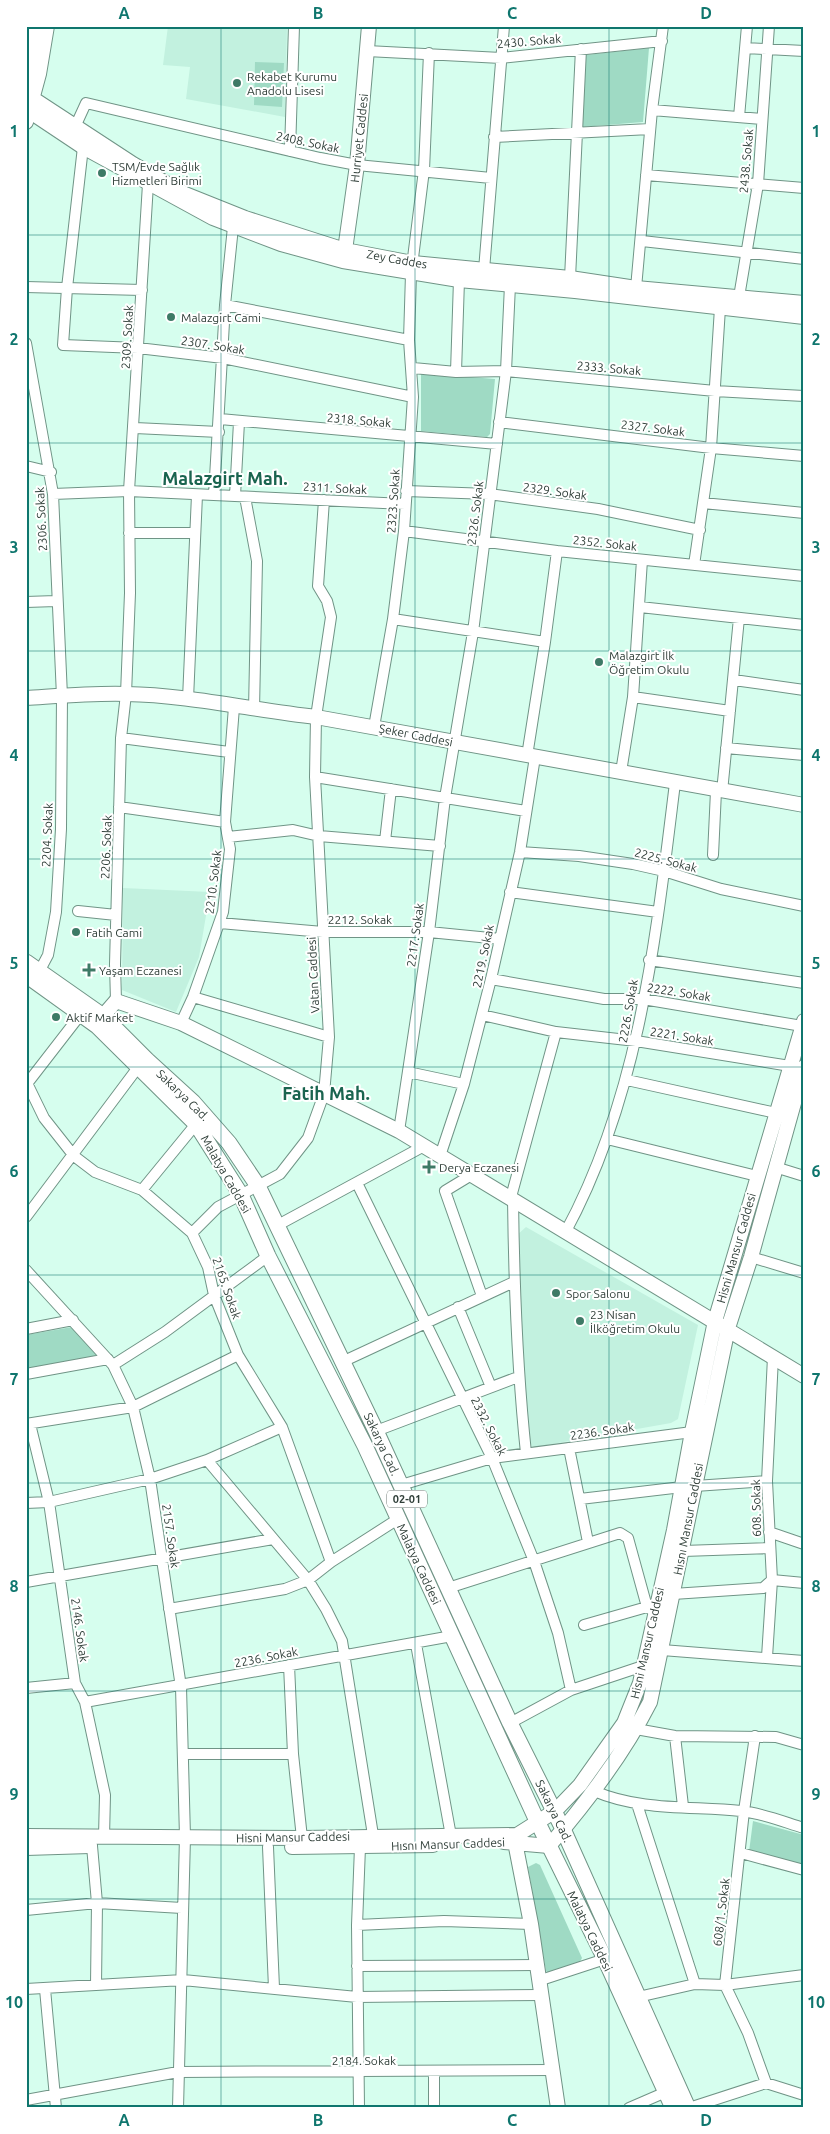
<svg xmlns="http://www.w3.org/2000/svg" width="830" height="2134" viewBox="0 0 830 2134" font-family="Ubuntu,sans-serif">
<rect width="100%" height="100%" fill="#d6feee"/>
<!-- built -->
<path fill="#c2f1df" d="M168,26H287L285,117L186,99L190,67L163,65Z
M123,888L210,892L199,957L176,1012L122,990Z
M526,1227L698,1325L678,1419L671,1423L535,1447L527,1444L516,1236Z"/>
<!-- green -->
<path fill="#9fdac4" d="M649,48L643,122L582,127L586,55Z
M255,62L284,63L282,107L254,105Z
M421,373L495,379L490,434L487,437L421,431Z
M72,1327L99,1356L26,1369V1335Z
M753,1821L804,1835V1866L749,1852Z
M536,1863L540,1865L582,1958L578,1965L550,1975L546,1971L528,1867Z"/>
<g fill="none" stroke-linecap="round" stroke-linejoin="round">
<!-- street casing -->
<g stroke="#709486" stroke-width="12">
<path id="street" d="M745,48L804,51
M367,51L501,58L662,41
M652,110L762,119
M739,117L747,26
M75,127L86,103L320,158L357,165L491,178
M494,137L650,129
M83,147L67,288L63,345L138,348L223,358L413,397
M290,151L294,26
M646,175L804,188
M642,241L804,259
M484,270L504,26
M570,278L581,49
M26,287L142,290
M636,288L652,110L663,26
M739,297L758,184L769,26
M225,305L409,340
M26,343L53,494L62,696L61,829L56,912L48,955L39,972
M413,368L456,372L506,371L715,391L804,396
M456,372L459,280
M220,419L497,444
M499,422L711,448L804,456
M135,428L219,432
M26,466L51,472
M406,491L489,494L598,509L700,530
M53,494L129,491L405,504
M214,495L225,305L233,227
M235,496L239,422
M245,497L257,561L254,710
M703,503L804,513
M404,531L557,551L804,576
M129,533H195
M694,565L711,448L720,308
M26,602L56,601
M640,607L804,625
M393,619L545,642
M734,680L804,690
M633,697L730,711
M188,699L197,495
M374,727L393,619L404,531L413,397L409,340L411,274L424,170L429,53
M121,738L229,752
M726,748L804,755
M527,756L545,642L557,551
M621,772L633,697L642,560
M315,777L526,811
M722,792L739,618
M119,807L225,822
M228,837L293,830L319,836L440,846
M385,841L391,789
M520,852L579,856L633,864L664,871L721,889L804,906
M713,855L716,791
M510,892L658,912
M78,911L116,915
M220,923L323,932H429L500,939
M649,960L804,983
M491,979L604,999H643L802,1026
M193,997L329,1037
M116,1001L115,964L121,738L126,694L130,593L129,491L148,184
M482,1015L556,1032L636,1041L790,1066
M181,1023L193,997L223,912L230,849L225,822L234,707
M408,1072L464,1084
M627,1080L776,1113
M26,1081L44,1118L74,1156L95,1172L142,1190L192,1233L208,1267L214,1295L238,1355L282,1427L331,1562
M26,1085L81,1014
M399,1131L429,932L445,798L473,632L506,371L510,285
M607,1139L757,1176
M440,1156L464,1084L491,979L520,852L535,757
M775,1167L804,1176
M473,1174L445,1191L482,1296
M357,1183L492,1458L534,1561L558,1633L571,1690
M142,1190L196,1124
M511,1197L556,1032
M513,1199C514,1284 517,1368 526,1453
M26,1217L139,1066
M278,1225L424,1146
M192,1233L218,1207L280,1174L308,1138L324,1094L329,1037L315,777L316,717L331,617L327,601L318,586L324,500
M565,1233C640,1095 656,936 675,783
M751,1257L804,1273
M26,1270L113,1365L133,1407L150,1479L181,1687L185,1837L178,2108
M458,1307L491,1387
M26,1329L73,1320
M342,1362L514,1282
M113,1365L165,1332L268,1256
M26,1374L108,1359
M26,1424L133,1407L238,1355
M30,1424L49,1502L75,1683L85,1702L105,1795L104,1837
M376,1431L518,1377
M569,1448L588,1542
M207,1460L308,1580L326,1609L342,1641L373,1835
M401,1485L492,1458L692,1432
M695,1486L767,1481
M580,1499L682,1487
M26,1503L49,1502L150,1479L207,1460L282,1427
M769,1532L804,1544
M683,1551L769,1548
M26,1582L273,1539
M448,1588L620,1533L628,1538L647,1607L655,1612
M673,1594L763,1588L772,1580L804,1583
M169,1609L285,1589L308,1580L331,1562L398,1519
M584,1625L647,1607
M416,1644L451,1836
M662,1650L804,1661
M767,1657L772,1580L767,1481L773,1357
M289,1665L293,1754L302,1838
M26,1688L75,1683
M85,1702L452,1636
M510,1723L571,1690L643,1666
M636,1729L675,1736L776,1737L804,1745
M675,1736L683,1806
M755,1736L744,1811L725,1985L748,2033L766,2083
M183,1754H293
M594,1791C640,1811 692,1806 741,1811C762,1813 784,1822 804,1828
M637,1804L695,1984
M92,1846L97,1903L96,1985
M268,1847L274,1988
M741,1853L804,1870
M26,1910L97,1903L182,1908
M357,1925L444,1921L531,1924
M357,1966L535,1965
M538,1981L605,1959
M26,1989L183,1980L357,1997L540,1995
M45,1989L56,2108
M638,1997L695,1984L725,1985L804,1975
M26,2100L178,2072L551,2070
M359,2108L357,1925L360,1847
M434,2108V2072
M629,2108L666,2092
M689,2108L766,2083L804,2095"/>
</g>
<!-- secondary casing -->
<g stroke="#709486" stroke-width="16">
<path id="secondary" d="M26,78L36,26
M26,94L133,164L185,194L245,218L345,250L413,263L570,278L636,288L804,303
M26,109L83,147L213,218L281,244L343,261L459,280L575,291L804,317
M26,122L39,74L47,26
M345,250L357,165L369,26
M26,698C59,696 93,693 126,694C189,695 252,710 316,717L804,805
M103,1016L116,1001L181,1023L399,1131L804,1376
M26,1836L302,1838L517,1835L555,1811L580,1785L624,1723L640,1683L674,1530L692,1432L715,1321L804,1021
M504,1842L549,1846C587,1802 623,1755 650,1702L728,1328L751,1257L804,1067
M515,1842L531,1924L558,2108
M292,1847L433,1845
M26,1848L90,1846"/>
</g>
<!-- primary casing -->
<g stroke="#709486" stroke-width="17">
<path id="primary" d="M26,962L103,1016L147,1060L193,1102L229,1143L258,1186L376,1431L510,1723L563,1829L688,2108
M26,975L97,1026L196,1124L241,1195L268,1256L365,1446L538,1823L605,1959L673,2108"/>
</g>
<!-- street -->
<use href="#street" stroke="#fff" stroke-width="10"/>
<!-- secondary -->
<use href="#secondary" stroke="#fff" stroke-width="14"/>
<!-- primary -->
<use href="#primary" stroke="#fff" stroke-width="15"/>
</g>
<!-- grid -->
<path fill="none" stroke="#0f766e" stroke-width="1" stroke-opacity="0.55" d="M221,26V2108M415,26V2108M609,26V2108M26,235H804M26,443H804M26,651H804M26,859H804M26,1067H804M26,1275H804M26,1483H804M26,1691H804M26,1899H804"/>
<!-- markers -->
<g fill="#3e7a66" stroke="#fff" stroke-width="2">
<circle cx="237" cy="83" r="5"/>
<circle cx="102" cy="173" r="5"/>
<circle cx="171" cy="317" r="5"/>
<circle cx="599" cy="662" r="5"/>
<circle cx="76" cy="932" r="5"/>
<path d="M86.5 962.5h5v5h5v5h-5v5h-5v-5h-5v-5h5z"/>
<circle cx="56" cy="1017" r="5"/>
<path d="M426.5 1159.5h5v5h5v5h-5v5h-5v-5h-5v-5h5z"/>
<circle cx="556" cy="1293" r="5"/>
<circle cx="580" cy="1321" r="5"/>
</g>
<g text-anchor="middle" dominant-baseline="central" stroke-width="4" stroke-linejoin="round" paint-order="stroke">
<!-- shield labels -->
<rect fill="#fff" stroke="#6e7974" stroke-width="1" x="387" y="1490.5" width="40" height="17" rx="4"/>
<g font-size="11" font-weight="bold" fill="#303f39">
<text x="407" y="1499">02-01</text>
</g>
<!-- street labels -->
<g font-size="12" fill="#303f39" stroke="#fff">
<text transform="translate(529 41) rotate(-5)">2430. Sokak</text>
<text transform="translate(359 138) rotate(-84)">Hurriyet Caddesi</text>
<text transform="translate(308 142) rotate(12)">2408. Sokak</text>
<text transform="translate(746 161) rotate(-85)">2438. Sokak</text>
<text transform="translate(397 259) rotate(10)">Zey Caddes</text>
<text transform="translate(127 337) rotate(-87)">2309. Sokak</text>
<text transform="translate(213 345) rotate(9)">2307. Sokak</text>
<text transform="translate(609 368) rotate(5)">2333. Sokak</text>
<text transform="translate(359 420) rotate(5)">2318. Sokak</text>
<text transform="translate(653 428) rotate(7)">2327. Sokak</text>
<text transform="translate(335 488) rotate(3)">2311. Sokak</text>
<text transform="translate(555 491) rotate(8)">2329. Sokak</text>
<text transform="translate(393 501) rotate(-86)">2323. Sokak</text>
<text transform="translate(475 513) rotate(-83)">2326. Sokak</text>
<text transform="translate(41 519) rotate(-93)">2306. Sokak</text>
<text transform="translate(605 543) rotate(6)">2352. Sokak</text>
<text transform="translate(416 735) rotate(11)">Şeker Caddesi</text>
<text transform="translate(47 835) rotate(-88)">2204. Sokak</text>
<text transform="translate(106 847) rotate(-88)">2206. Sokak</text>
<text transform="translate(666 860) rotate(15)">2225. Sokak</text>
<text transform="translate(213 882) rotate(-83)">2210. Sokak</text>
<text x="360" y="919">2212. Sokak</text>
<text transform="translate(415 935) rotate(-82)">2217. Sokak</text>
<text transform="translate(483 956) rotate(-78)">2219. Sokak</text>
<text transform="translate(313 975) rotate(-93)">Vatan Caddesi</text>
<text transform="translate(679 992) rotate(9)">2222. Sokak</text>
<text transform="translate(628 1011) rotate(-80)">2226. Sokak</text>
<text transform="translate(682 1036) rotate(9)">2221. Sokak</text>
<text transform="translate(183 1095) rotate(44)">Sakarya Cad.</text>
<text transform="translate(226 1174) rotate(60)">Malatya Caddesi</text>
<text transform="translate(736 1248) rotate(-74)">Hisni Mansur Caddesi</text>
<text transform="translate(227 1288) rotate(71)">2165. Sokak</text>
<text transform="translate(489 1426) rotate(63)">2332. Sokak</text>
<text transform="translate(602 1431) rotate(-8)">2236. Sokak</text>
<text transform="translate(382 1444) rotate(65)">Sakarya Cad.</text>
<text transform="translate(756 1508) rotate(-91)">608. Sokak</text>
<text transform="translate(688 1519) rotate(-79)">Hısnı Mansur Caddesi</text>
<text transform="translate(171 1536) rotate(82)">2157. Sokak</text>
<text transform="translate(419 1564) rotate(65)">Malatya Caddesi</text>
<text transform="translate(80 1630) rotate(82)">2146. Sokak</text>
<text transform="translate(647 1643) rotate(-77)">Hisni Mansur Caddesi</text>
<text transform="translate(266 1657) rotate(-11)">2236. Sokak</text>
<text transform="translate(554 1811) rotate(64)">Sakarya Cad.</text>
<text transform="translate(293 1837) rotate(-1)">Hisni Mansur Caddesi</text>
<text transform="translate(448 1844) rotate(-2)">Hısnı Mansur Caddesi</text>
<text transform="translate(721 1912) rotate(-83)">608/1. Sokak</text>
<text transform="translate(590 1931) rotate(64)">Malatya Caddesi</text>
<text x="364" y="2060">2184. Sokak</text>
</g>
<!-- poi labels -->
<g font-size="12" fill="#303f39" stroke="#fff" text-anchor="start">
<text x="247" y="76">Rekabet Kurumu<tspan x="247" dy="14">Anadolu Lisesi</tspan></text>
<text x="112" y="166">TSM/Evde Sağlık<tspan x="112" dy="14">Hizmetleri Birimi</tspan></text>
<text x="181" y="317">Malazgirt Cami</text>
<text x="609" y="655">Malazgirt İlk<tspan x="609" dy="14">Öğretim Okulu</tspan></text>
<text x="86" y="932">Fatih Cami</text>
<text x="99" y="970">Yaşam Eczanesi</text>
<text x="66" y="1017">Aktif Market</text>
<text x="439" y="1167">Derya Eczanesi</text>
<text x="566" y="1293">Spor Salonu</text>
<text x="590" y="1314">23 Nisan<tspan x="590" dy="14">İlköğretim Okulu</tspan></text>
</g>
<!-- district labels -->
<g font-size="18" font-weight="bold" fill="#1a644f" stroke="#fff">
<text x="225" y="478">Malazgirt Mah.</text>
<text x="326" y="1093">Fatih Mah.</text>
</g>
</g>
<!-- border -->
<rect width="830" height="2134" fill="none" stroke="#ffffff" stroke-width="55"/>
<rect x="28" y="28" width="774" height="2078" fill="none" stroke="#0f766e" stroke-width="2"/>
<g font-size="16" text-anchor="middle" font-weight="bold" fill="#0f766e">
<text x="124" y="19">A</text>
<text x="318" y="19">B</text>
<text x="512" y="19">C</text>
<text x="706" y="19">D</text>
<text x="14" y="137">1</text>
<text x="816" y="137">1</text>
<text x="14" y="345">2</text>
<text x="816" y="345">2</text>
<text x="14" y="553">3</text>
<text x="816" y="553">3</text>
<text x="14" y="761">4</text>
<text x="816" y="761">4</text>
<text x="14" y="969">5</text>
<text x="816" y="969">5</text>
<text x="14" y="1177">6</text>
<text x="816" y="1177">6</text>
<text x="14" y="1385">7</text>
<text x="816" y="1385">7</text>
<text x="14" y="1592">8</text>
<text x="816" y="1592">8</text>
<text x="14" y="1800">9</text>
<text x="816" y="1800">9</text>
<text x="14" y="2008">10</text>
<text x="816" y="2008">10</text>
<text x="124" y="2126">A</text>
<text x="318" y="2126">B</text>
<text x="512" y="2126">C</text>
<text x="706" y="2126">D</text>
</g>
</svg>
